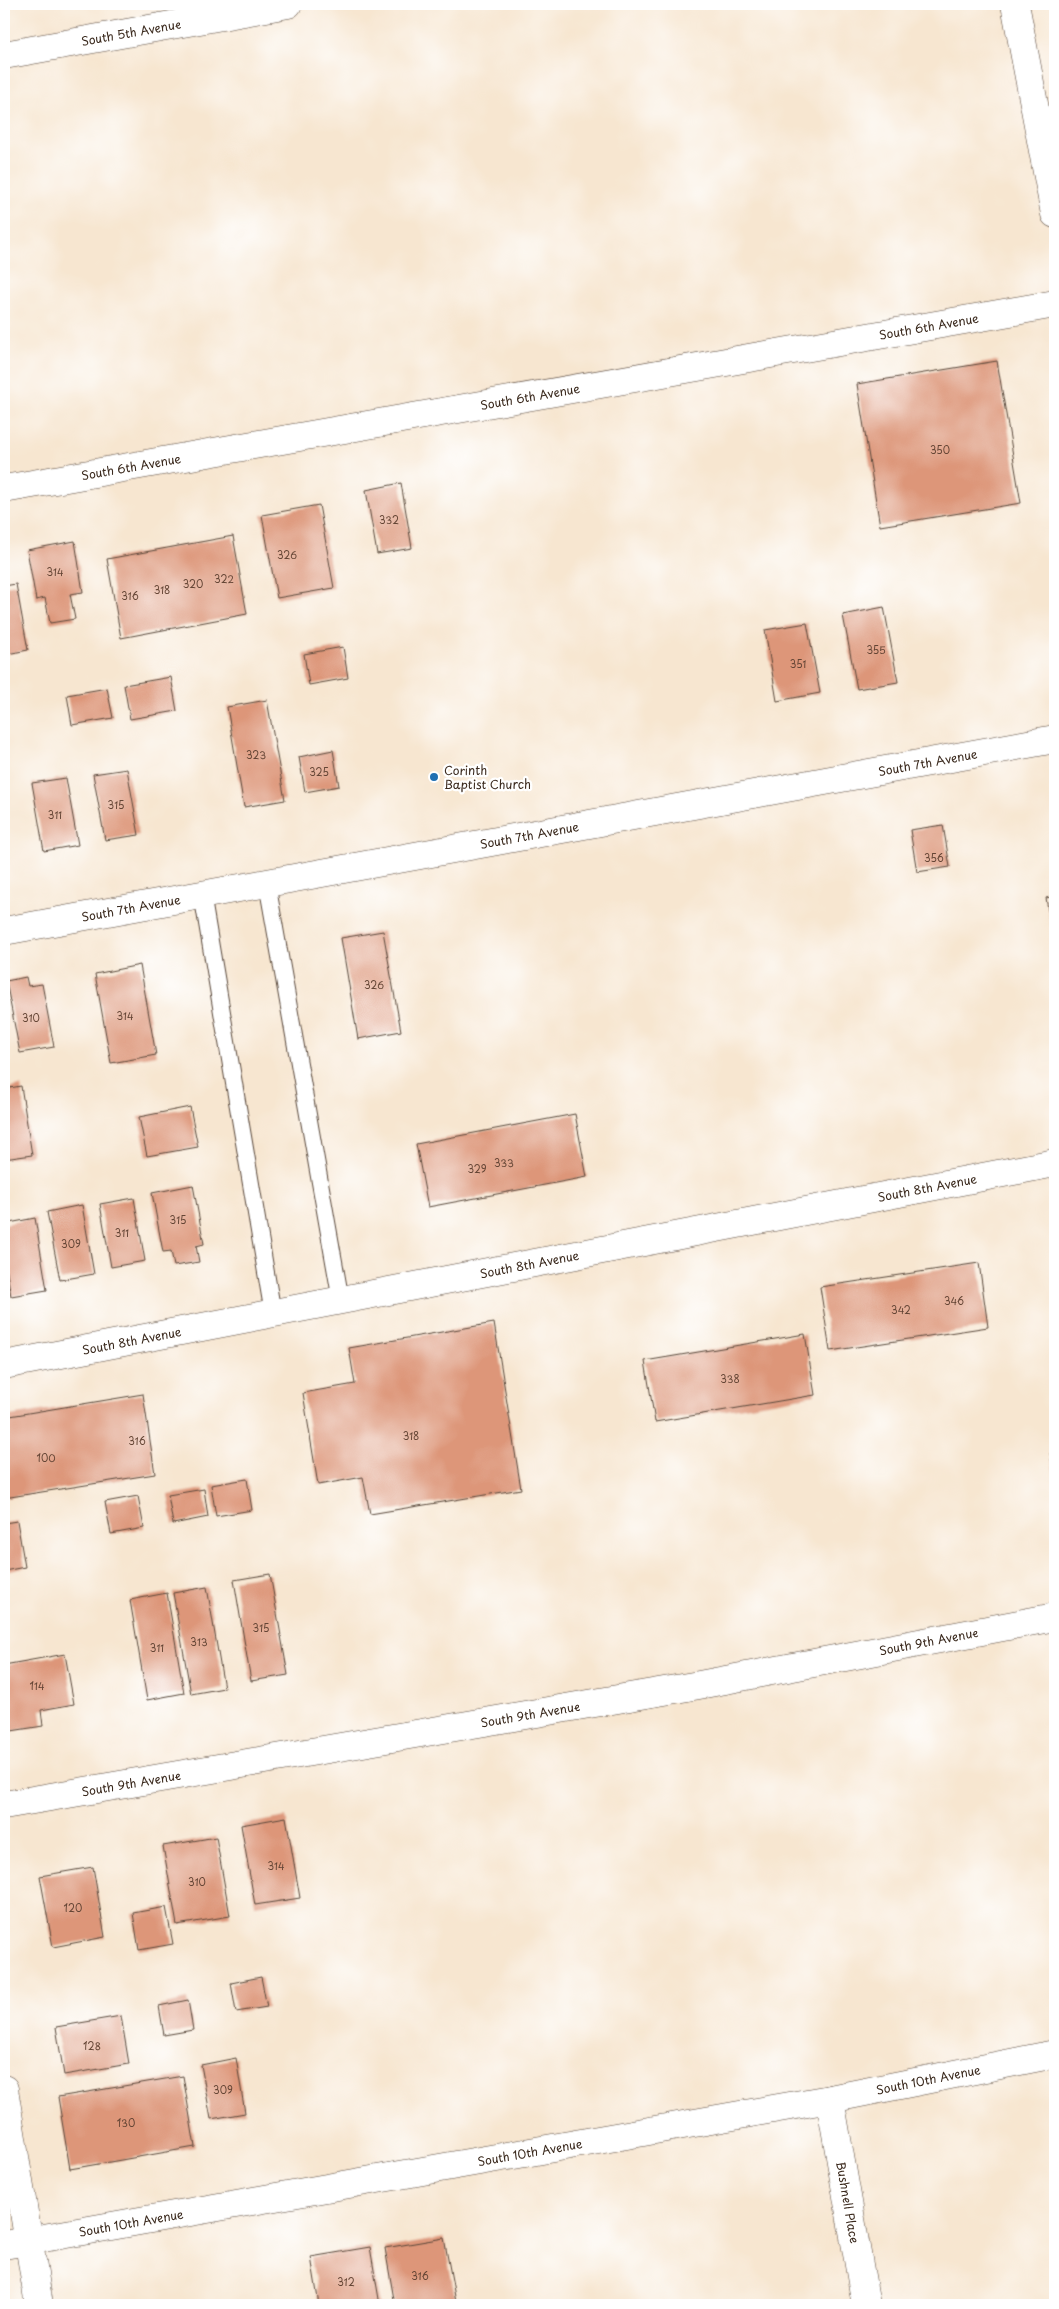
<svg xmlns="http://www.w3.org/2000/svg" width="1059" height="2309" viewBox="0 0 1059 2309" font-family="'Playpen Sans',sans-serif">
<rect width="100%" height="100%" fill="#fff"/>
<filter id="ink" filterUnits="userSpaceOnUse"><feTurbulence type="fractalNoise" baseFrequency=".02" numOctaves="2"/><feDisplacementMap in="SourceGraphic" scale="10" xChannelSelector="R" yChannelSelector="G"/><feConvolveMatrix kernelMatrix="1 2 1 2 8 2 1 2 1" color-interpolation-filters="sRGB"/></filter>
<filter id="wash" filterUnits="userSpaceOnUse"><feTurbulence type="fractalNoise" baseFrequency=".0096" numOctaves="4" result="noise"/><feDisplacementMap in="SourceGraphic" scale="20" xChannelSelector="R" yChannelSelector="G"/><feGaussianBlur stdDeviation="1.12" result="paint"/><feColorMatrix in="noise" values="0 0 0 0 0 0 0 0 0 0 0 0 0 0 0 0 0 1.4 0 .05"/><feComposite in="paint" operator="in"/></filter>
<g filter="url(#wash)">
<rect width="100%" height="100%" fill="#f7e6d0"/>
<g id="blocks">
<!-- building -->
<path fill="#dd9679" d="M997,361L1021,503L880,526L857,384Z
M401,483L412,548L377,554L366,490Z
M319,505L334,588L277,598L262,515Z
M233,536L247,614L121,638L107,559Z
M75,541L83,592L70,594L75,619L50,623L45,598L36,600L27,550Z
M16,584L28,650L7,654V649L4,650V586Z
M884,607L898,682L857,689L843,615Z
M807,623L820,693L777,701L765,630Z
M343,647L348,678L309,685L304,654Z
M171,677L177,711L130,719L124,685Z
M107,688L113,718L72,725L67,695Z
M267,700L285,800L244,807L227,707Z
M333,750L339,786L305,792L299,757Z
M127,769L139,835L105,840L93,774Z
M66,778L78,845L44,851L32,783Z
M943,825L950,867L917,872L910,830Z
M1055,896V943H1054L1046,898Z
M383,931L401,1031L358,1039L341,938Z
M140,965L156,1055L111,1063L95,974Z
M26,977L28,986L42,984L54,1047L20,1053L6,981Z
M21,1086L32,1155L4,1159V1089Z
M190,1107L198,1147L147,1156L139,1117Z
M575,1114L587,1177L428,1207L416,1144Z
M193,1185L204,1244L196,1246L199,1262L174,1266L171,1251L163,1252L152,1193Z
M134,1198L145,1261L111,1267L100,1204Z
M82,1205L94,1274L60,1280L47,1212Z
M35,1218L47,1290L11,1296L4,1256V1224Z
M979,1263L988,1327L830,1351L820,1287Z
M494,1323L521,1489L370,1514L363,1477L318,1485L303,1393L355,1384L349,1348Z
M805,1334L815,1395L655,1422L645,1361Z
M143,1394L155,1474L4,1498V1417Z
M1055,1452V1474L1054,1475L1050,1453Z
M247,1479L252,1510L216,1516L211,1485Z
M204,1489L208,1517L173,1524L168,1495Z
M138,1496L144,1528L111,1534L105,1502Z
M17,1521L25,1567L4,1571V1523Z
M270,1574L288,1675L251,1681L234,1580Z
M207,1587L224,1688L191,1694L173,1593Z
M167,1593L184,1693L147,1700L130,1600Z
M65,1654L74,1704L41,1710L43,1726L11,1731L4,1725V1665Z
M286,1817L300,1898L255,1905L241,1825Z
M216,1837L230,1916L177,1925L163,1846Z
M93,1867L105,1937L53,1947L40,1876Z
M166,1907L173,1944L139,1950L133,1913Z
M261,1977L267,2007L236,2012L231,1983Z
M188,2000L193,2030L164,2035L159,2006Z
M121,2016L129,2064L64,2075L56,2027Z
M236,2058L245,2113L211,2119L201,2065Z
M183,2076L195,2147L70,2169L58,2097Z
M444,2238L456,2302L436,2305H395L385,2248Z
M370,2247L380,2305H319L311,2257Z"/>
</g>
</g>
<g filter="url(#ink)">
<use href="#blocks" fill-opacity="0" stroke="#574639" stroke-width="1"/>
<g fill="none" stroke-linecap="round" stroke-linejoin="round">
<!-- service casing -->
<g stroke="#574639" stroke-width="18">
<path id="service" d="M267,883L341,1301
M202,894L273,1314"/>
</g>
<!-- minor casing -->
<g stroke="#574639" stroke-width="29">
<g id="minor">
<path d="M1015,4L1055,214"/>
<path id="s1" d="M4,931L1055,739"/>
<path id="s2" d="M4,1365L1055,1163"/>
<path id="s3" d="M4,1805L699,1685L1055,1617"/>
<path d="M4,2089L39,2305"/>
<path id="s4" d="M830,2099L866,2305"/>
<path id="s5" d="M4,2245L830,2099L1055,2054"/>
</g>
</g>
<!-- tertiary casing -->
<g stroke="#574639" stroke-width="29">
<g id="tertiary">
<path id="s6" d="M4,55L288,4"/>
<path id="s7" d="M4,489L1055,304"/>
</g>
</g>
<!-- service -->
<use href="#service" stroke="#fff" stroke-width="16"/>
<!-- minor -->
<use href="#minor" stroke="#fff" stroke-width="28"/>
<!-- tertiary -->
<use href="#tertiary" stroke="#fff" stroke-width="28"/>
</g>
</g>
<!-- markers -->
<circle fill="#1f6fb2" stroke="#fff" stroke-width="2" cx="434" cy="777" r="5"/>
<g text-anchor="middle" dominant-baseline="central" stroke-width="4.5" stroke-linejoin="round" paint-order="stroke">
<!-- number labels -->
<g font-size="10" fill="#644535">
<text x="940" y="449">350</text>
<text x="389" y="519">332</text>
<text x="287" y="554">326</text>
<text x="55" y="571">314</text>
<text x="224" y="578">322</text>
<text x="193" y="583">320</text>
<text x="162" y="589">318</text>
<text x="130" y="595">316</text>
<text x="876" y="649">355</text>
<text x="798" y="663">351</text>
<text x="256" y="754">323</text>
<text x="319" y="771">325</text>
<text x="116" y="804">315</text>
<text x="55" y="814">311</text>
<text x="934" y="857">356</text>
<text x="374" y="984">326</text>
<text x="125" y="1015">314</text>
<text x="31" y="1017">310</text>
<text x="504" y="1162">333</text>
<text x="477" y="1168">329</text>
<text x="178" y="1219">315</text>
<text x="122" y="1232">311</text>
<text x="71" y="1243">309</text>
<text x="954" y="1300">346</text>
<text x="901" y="1309">342</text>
<text x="730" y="1378">338</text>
<text x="411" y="1435">318</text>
<text x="137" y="1440">316</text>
<text x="46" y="1457">100</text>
<text x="261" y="1627">315</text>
<text x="199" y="1641">313</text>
<text x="157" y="1647">311</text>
<text x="37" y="1685">114</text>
<text x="276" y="1865">314</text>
<text x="197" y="1881">310</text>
<text x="73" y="1907">120</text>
<text x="92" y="2045">128</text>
<text x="223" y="2089">309</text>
<text x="126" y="2122">130</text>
<text x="420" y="2275">316</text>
<text x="346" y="2281">312</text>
</g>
<!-- street labels -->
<g font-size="12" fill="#3b2a1e" stroke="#fff">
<text stroke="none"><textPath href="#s6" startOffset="129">South 5th Avenue</textPath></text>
<text stroke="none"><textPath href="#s7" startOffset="939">South 6th Avenue</textPath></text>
<text stroke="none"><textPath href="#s7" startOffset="534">South 6th Avenue</textPath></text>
<text stroke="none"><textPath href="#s7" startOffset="129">South 6th Avenue</textPath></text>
<text stroke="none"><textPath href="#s1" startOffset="939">South 7th Avenue</textPath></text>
<text stroke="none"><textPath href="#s1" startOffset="534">South 7th Avenue</textPath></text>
<text stroke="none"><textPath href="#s1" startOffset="129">South 7th Avenue</textPath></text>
<text stroke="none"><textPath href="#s2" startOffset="940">South 8th Avenue</textPath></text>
<text stroke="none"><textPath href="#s2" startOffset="535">South 8th Avenue</textPath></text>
<text stroke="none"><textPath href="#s2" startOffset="130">South 8th Avenue</textPath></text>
<text stroke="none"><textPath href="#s3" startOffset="939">South 9th Avenue</textPath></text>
<text stroke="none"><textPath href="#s3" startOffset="534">South 9th Avenue</textPath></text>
<text stroke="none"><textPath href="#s3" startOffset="129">South 9th Avenue</textPath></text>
<text stroke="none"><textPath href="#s5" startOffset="939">South 10th Avenue</textPath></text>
<text stroke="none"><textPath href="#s5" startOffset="534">South 10th Avenue</textPath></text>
<text stroke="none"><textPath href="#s4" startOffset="105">Bushnell Place</textPath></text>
<text stroke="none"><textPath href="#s5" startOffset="129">South 10th Avenue</textPath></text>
</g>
<!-- poi labels -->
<g font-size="12" fill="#3b2a1e" stroke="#fff" text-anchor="start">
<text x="444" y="770">Corinth<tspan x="444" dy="14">Baptist Church</tspan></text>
</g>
</g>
<!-- margin -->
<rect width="1059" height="2309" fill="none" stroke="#fff" stroke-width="20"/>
</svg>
